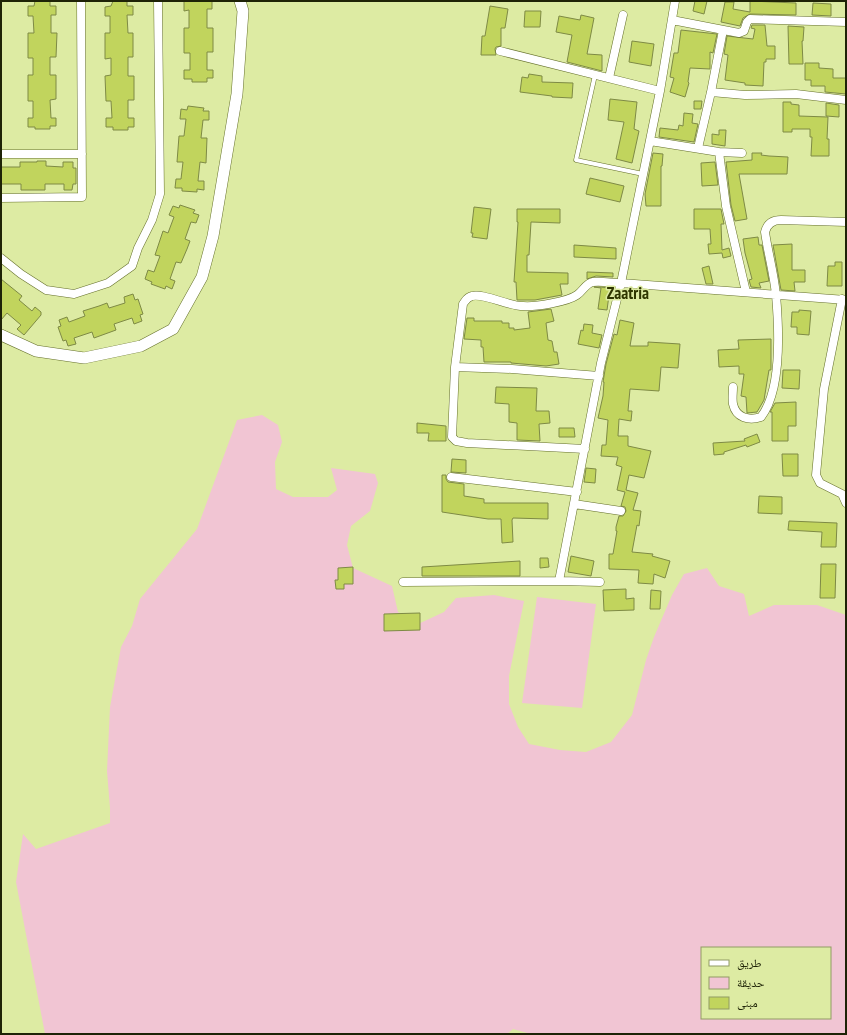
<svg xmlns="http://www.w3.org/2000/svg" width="847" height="1035" viewBox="0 0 847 1035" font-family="'PT Sans Narrow','Noto Naskh Arabic',sans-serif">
<rect width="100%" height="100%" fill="#ddeba3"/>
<!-- green -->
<path fill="#f1c5d3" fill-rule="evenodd" d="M262,415L278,425L282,442L275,462L276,489L293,497H328L337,490L331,468L375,474L378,483L370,511L351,526L347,545L353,568L392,586L398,612L416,625L444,612L456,598L494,595L524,601L509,676V704L518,727L529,744L560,750L586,752L611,742L632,715L646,660L654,637L672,595L684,574L707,568L719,586L744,594L749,616L774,605H817L846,615V1034H531L513,1029L507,1034H45L16,882L23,834L36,849L110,823V808L107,771L110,707L121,647L132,626L140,599L197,529L237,420ZM702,948H830V1018H702Z
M537,597L596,604L582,708L522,703Z"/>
<!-- building -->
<path fill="#c1d45d" stroke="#7e8a45" d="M35,1H50V6H56V15H51V33H57L56,57H50V75H56V99L50,100L51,118H56V126H50V129H35V127H28V118H33V101H28V75H33V58H28V33H34L33,16H28V6H34Z
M113,1H127V6H133V15H127L128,33H133V57H128V76H134V100H128V118H134V127H128V130H113V127H106V118H112L111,101H106L105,76L111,75V58L105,59V33H110V16H105V7L111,6Z
M184,1H212V9H207V28H213V52H207V70H213V78H207V82H192V79H184V70H190V53H184V28H189V10L184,11Z
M695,1H707L704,14L693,11Z
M750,1L796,3V15L750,14L743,18L740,26L721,22L725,2H734L733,9L750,12Z
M813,3L831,4V16L812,15Z
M490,6L508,9L505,28H501V46L496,47L495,49L496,55H481L482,36H485Z
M525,11H541L540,27H524Z
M581,15L594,18L587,54L602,55V71L567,62L572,35L556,32L559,16L580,20Z
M752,25H765L767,46H775V59H766V62H764L763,86L745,85V83L725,80L728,55L724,54L727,36L753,39L755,29L751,28Z
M788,26L804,27L803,41H802L803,64H789Z
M681,30L717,34L713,53L710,52V69L690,68L688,82L689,83L685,97L670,92L674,78L670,77L674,53H678Z
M632,41L654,44L651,66L629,62Z
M805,63H819V68L833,69V78H846V94L825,92V86H811V80H805Z
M529,74L542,76V82L573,83L572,98L552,97V96L520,92L522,77L528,78Z
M610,99L637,102L634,129L639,131L632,163L616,159L624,122L608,120Z
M694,101H702L701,109H694Z
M783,102H791V104L799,105V116L828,117L827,139H829V156H811L812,137H810V129H792V132H783Z
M826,103L839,105V117L826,116Z
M188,106L204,108L203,111H209V120H203L201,138H207L206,163L200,162L198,181H204V190L197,189V192L182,191V188H175L176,179H181L183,162H177L179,136H184L186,119H180L181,109L187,110Z
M684,113L693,114L692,123L698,124L694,142L659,137L660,128L678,130L679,125L683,126Z
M719,130H726L725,146L712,144V134L719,135Z
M653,153L663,154L662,166H661V206H646L645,194Z
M752,153H762L761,155L769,156L788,157L787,174H739L747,219L735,221L731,205L726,162L752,160Z
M37,161H46V166L63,167V162H73V168H76V184H73L72,190H64V184H45V190H21V184H1V167H20V162H37Z
M715,162L718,185L702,186L701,163Z
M590,178L624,186L620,202L586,194Z
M180,205L195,210L193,213L199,215L196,223L191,222L185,239L190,241L187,249L181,263L176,262L170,279L175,281L172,289L166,286L165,289L151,284L152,282L145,279L148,270L154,272L160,256L155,255L163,231L168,233L174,217L169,215L173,206L179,208Z
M474,207L491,209L487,239L472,237L473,233H471Z
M517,209H560V223L531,222L529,255H527V272L568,273V284H560L562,295L535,300H517L516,282H514L518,222H517Z
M694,209H721L724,224H721L722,250L729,248L731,256L723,258L722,253L709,254L708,244H711L710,229H694Z
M758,237L759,245H762L769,281L759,283L761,288L751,287L749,280L752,279L745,253L743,239Z
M792,244V270H805V282H794L795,291L781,290L773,245Z
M574,245L616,248V259L574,257Z
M835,262H842V286H827L828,266H835Z
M709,266L713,284H706L702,268Z
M587,272L613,273V277L596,276L587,279Z
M1,279L22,296L19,300L32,311L35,307L41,312V315L24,335L17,329L21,325L7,313L1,320Z
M594,287H600L610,288L607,310L598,309L601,288Z
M133,294L135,300L138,299L143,314L140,315L142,321L134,324L132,318L114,324L116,330L94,338L92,332L74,338L76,344L68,346L66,340L63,341L58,327L61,326L59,320L67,317L69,322L85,316L83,311L99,306L107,303L109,308L125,303L124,297Z
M551,309L554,321L546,323L548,340L552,341L554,352H557L559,364L546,366L511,363V362H484L483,347H481V340L464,339L467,318H474V321H502V323H509V328H514V330L530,328L528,312Z
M799,310L811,311L809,335L797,334V327H791L792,312H799Z
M620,320L634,323L630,346H648V342L680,344L678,368L661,367L659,391L630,389L628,411H632L631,421L619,419L618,436H628V446L651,451L644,478L629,475L626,490L638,493L633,510L641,511L639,526L637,525L632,552L653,554L652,556L670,561L665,578L654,574L653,584L638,583L639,570L609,569V554H613L617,531H616V527L619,516H623L626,511L625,507L621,506L625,492L617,490L622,467L616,465L618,457L601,456L602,445H606L608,420L598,418L603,396L604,382H603L606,364L614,334L617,335Z
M584,324L593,325L592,333L602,335L599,348L578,344L581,330L583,331Z
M771,339V370H769L764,400L757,412L747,413L746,397L741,396L744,374H739V366L719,367L718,350L739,349L738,340Z
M783,370H800L799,389L782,388Z
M496,387L537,388L536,411H549L550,423L539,424L540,441L517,440V423L509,422V404L495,403Z
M796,402V426H788V441H772V412H770L775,403Z
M417,423L446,426V441H428L429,433H417Z
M559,428H574L575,437H559Z
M757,434L760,442L747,447L746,445L724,452V454L714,455L713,443L745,441L744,439Z
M782,454H798V476H783Z
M452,459L466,460V473L451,472Z
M586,468L596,469L595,483L584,482Z
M442,475H446V479L448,482L464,484V496L484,499V503H548V519L513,518L512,520L513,542L502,543L501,519H488L442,512Z
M759,496L782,497V514L758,513Z
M789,521L837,523L836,547H821L822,532L788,530Z
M571,556L594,561L591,576L568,572Z
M540,558H548L549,567L540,568Z
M520,561V576H422V567Z
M821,564H836L835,598H820Z
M353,567V584H344V589H336L335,580H338V568Z
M626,589V599L634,598V610L604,611L603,590Z
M651,590L661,591L660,609H650Z
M420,613V630L384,631V614Z"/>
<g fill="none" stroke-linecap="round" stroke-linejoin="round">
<!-- lane casing -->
<g stroke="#65702b" stroke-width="5">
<path id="lane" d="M595,75L576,160L643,174"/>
</g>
<!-- street casing -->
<g stroke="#65702b" stroke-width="9">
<path id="street" d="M672,20L739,33L744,31L747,22L750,19L846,22
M500,51L660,91
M609,78L623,15
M711,92L745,95L796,94L846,100
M650,141L719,152L742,153
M698,148L711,92L723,30
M719,152L726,206L746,292
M1,154H82
M1,198L82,197L81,1
M1,258L21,274L46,290L74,294L108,283L132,266L138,248L152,220L160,194L158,1
M842,299L824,389L816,475L820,483L842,494L846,503
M455,367L512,369L599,376
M733,387C733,393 732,399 733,404C736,418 749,421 761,417C782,390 779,329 776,295C774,274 768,253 765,232C767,224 772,220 781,220L846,222
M585,449L467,443L456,441L452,437L455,367L463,304C466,300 467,297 472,296C484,293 508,306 523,306C535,307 567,302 577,295C583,291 586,283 593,282C602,281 612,283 621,283L846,300
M451,477L577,492
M574,504L621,511
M559,581L601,363L621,283L660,91L675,1
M403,582L559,581L600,582"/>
</g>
<!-- secondary casing -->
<g stroke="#65702b" stroke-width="12">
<path id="secondary" d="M1,335L36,351L84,358L141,346L173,329L202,277L213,236L237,94L243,11L240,1"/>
</g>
<!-- lane -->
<use href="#lane" stroke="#fff" stroke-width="4"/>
<!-- street -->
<use href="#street" stroke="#fff" stroke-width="8"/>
<!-- secondary -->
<use href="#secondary" stroke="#fff" stroke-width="11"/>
</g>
<g text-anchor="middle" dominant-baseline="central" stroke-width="3" stroke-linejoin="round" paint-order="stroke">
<!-- quarter labels -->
<g font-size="17" font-weight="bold" fill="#2f3600" stroke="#ddeba3">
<text x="628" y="293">Zaatria</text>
</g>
</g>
<!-- border -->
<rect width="847" height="1035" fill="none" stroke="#1e2306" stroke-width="4"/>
<!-- legend -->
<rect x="701" y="947" width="130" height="72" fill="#ddeba3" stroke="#919b64"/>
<rect x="709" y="960" width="20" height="6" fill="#ffffff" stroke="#919b64"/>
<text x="737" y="967" font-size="12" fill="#1e2306">طريق</text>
<rect x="709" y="977" width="20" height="12" fill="#f1c5d3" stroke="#919b64"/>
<text x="737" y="987" font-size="12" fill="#1e2306">حديقة</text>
<rect x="709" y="997" width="20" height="12" fill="#c1d45d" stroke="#919b64"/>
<text x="737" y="1007" font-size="12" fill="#1e2306">مبنى</text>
</svg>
